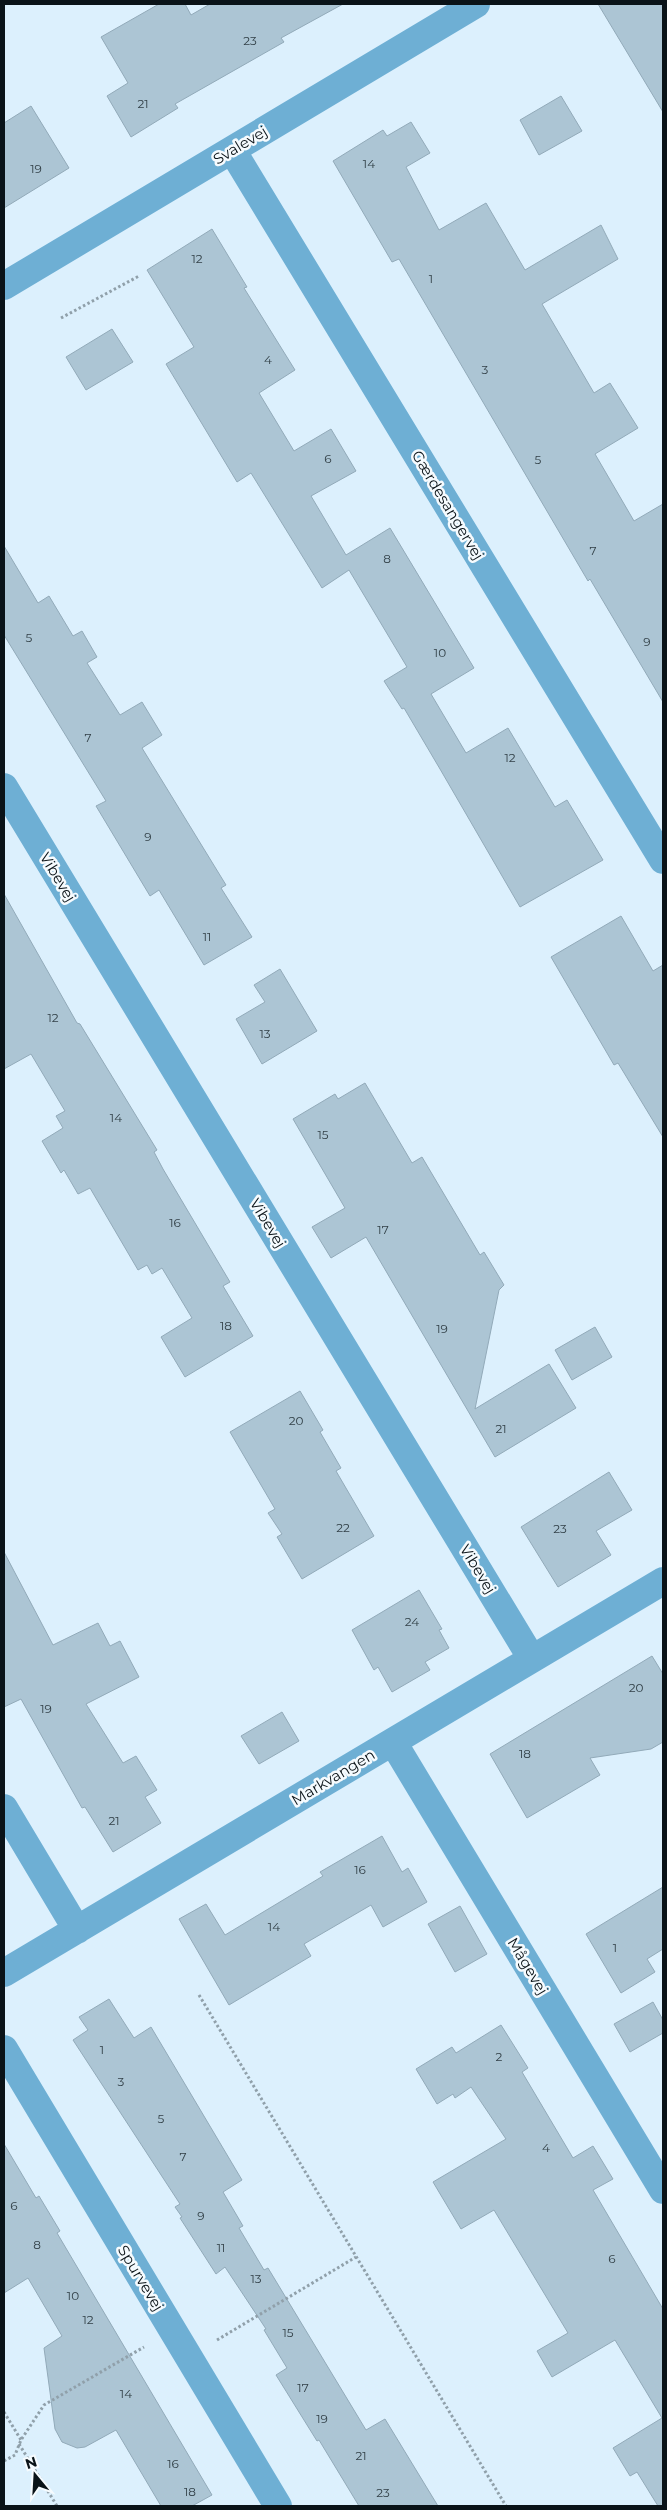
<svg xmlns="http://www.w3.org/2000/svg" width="667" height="2510" viewBox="0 0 667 2510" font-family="Montserrat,sans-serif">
<rect width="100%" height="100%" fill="#dcf0fd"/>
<!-- building -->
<path fill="#acc5d4" stroke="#92aab9" d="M159,4H185L191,15L210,4H343L281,38L284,42L175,104L178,108L131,137L107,96L128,83L101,37Z
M598,4H663V112Z
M561,96L582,131L539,155L520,120Z
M31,106L69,168L4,208V123Z
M411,122L430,153L406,167L439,230L486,203L525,270L601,225L618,259L542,304L594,393L610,383L638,428L595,454L634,521L663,504V702L590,579L588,581L399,259L392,262L333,161L383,130L387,136Z
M212,229L247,287L244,288L295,370L259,393L294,451L331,429L356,471L311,496L346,555L390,528L474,668L431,694L466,753L508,728L555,807L567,800L603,860L520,907L440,769L404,708L402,709L384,681L407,667L349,570L322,588L251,473L237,482L166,364L194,347L147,270Z
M112,329L133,362L86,390L66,357Z
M4,546L38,603L49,596L73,636L82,631L97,657L87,663L120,715L142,702L162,735L142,748L226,885L221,888L252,937L204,965L159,890L150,896L96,806L106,801L4,635Z
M4,894L77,1023L80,1024L157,1150L154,1152L163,1169L230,1282L223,1286L253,1336L185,1377L161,1337L192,1318L162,1268L152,1274L147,1265L138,1270L90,1188L78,1194L64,1170L61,1173L42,1141L63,1128L56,1116L65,1111L31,1054L4,1069Z
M621,916L653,971L663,965V1137L618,1063L614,1065L551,957Z
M280,969L317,1031L262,1064L236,1019L265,1002L254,985Z
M365,1083L412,1163L422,1157L480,1255L484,1252L504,1285L499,1290L475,1409L549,1364L576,1408L495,1457L366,1237L331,1258L312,1227L345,1208L293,1119L335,1094L338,1099Z
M595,1327L612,1357L572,1380L555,1350Z
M300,1391L323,1430L320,1432L341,1468L336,1471L374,1536L302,1579L277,1537L282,1534L268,1513L275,1509L230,1432Z
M609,1472L632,1510L596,1531L611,1555L558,1587L521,1527Z
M4,1552L53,1645L98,1623L110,1646L120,1641L139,1677L86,1704L123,1763L136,1756L157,1790L145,1797L161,1823L113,1852L85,1807L82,1808L21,1699L4,1707Z
M419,1590L442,1629L439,1630L449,1648L425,1662L430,1670L392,1692L378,1667L374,1670L352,1630Z
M652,1656L663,1674V1742L651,1749L590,1758L600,1775L527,1818L490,1754Z
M282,1712L299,1741L259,1764L241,1736Z
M382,1836L402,1872L408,1868L427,1902L383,1927L371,1905L304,1944L311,1956L229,2005L179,1919L206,1904L225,1935L323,1876L320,1872Z
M663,1887V1949L647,1959L655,1972L621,1993L586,1934Z
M460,1906L487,1954L455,1972L428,1924Z
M109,1999L134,2038L151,2027L242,2180L223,2192L243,2226L239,2228L264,2270L268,2268L366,2430L385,2419L438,2506H359L319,2440L317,2441L276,2375L287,2368L264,2330L266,2329L225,2267L216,2274L180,2218L182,2217L175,2207L180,2204L73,2040L88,2030L79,2017Z
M653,2002L663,2020V2033L630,2052L614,2024Z
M501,2025L528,2068L522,2072L573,2158L593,2146L613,2179L593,2190L663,2309V2506H658L637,2472L630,2476L613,2448L662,2418L615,2340L552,2377L537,2351L568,2333L494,2210L461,2229L433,2182L506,2139L471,2087L455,2098L453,2094L437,2104L416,2069L452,2047L456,2053Z
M4,2144L36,2198L39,2196L60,2231L57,2233L212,2495L192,2506H161L116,2430L85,2447L77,2448L62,2442L55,2429L44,2348L62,2336L28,2278L4,2293Z"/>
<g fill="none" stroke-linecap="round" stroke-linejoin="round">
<!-- path -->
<path stroke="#90a0aa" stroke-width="3" stroke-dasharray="2.5 2.5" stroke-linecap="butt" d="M61,318L139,276
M199,1995L506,2506
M217,2340L356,2257
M4,2412L21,2440
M19,2444L57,2506
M4,2461L15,2455L21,2440L44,2405L144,2347"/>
<!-- minor -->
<path stroke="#6eafd4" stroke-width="28" d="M232,150L663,860
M4,286L476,4
M4,787L532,1659
M393,1742L663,2190
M4,1808L77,1930
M4,1973L663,1581
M4,2049L278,2506"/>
</g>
<g text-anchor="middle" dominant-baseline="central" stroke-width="5" stroke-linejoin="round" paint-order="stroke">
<!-- number labels -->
<g font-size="12" fill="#324047">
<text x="250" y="40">23</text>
<text x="143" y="103">21</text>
<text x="369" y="163">14</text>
<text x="36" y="168">19</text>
<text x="197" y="258">12</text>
<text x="431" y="278">1</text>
<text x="268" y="359">4</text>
<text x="485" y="369">3</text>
<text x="328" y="458">6</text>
<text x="538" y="459">5</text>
<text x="593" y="550">7</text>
<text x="387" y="558">8</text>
<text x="29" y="637">5</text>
<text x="647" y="641">9</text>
<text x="440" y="652">10</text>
<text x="88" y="737">7</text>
<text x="510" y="757">12</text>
<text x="148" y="836">9</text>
<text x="207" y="936">11</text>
<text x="53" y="1017">12</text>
<text x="265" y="1033">13</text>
<text x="116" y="1117">14</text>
<text x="323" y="1134">15</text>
<text x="175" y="1222">16</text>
<text x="383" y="1229">17</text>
<text x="226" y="1325">18</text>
<text x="442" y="1328">19</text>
<text x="296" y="1420">20</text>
<text x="501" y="1428">21</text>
<text x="343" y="1527">22</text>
<text x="560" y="1528">23</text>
<text x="412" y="1621">24</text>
<text x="636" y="1687">20</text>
<text x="46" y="1708">19</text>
<text x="525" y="1753">18</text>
<text x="114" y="1820">21</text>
<text x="360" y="1869">16</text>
<text x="274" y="1926">14</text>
<text x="615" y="1947">1</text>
<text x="102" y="2049">1</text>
<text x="499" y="2056">2</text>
<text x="121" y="2081">3</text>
<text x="161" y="2118">5</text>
<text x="546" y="2147">4</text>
<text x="183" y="2156">7</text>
<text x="14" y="2205">6</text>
<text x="201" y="2215">9</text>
<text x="37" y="2244">8</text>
<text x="221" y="2247">11</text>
<text x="612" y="2258">6</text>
<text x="256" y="2278">13</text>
<text x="73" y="2295">10</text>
<text x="88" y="2319">12</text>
<text x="288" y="2332">15</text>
<text x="303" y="2387">17</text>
<text x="126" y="2393">14</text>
<text x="322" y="2418">19</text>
<text x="361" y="2455">21</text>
<text x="173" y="2463">16</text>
<text x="190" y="2491">18</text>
<text x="383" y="2492">23</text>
</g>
<!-- street labels -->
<g font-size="15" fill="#0a1318" stroke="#f6fbfe">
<text transform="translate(240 145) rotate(-31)">Svalevej</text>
<text transform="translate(448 505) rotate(59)">Gærdesangervej</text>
<text transform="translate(58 877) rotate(59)">Vibevej</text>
<text transform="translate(268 1223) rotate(59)">Vibevej</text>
<text transform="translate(478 1569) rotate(59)">Vibevej</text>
<text transform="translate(333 1777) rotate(-31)">Markvangen</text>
<text transform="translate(528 1966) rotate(59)">Mågevej</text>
<text transform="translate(141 2278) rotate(59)">Spurvevej</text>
</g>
</g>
<!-- border -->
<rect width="667" height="2510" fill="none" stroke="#0a1318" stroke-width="10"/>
<!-- north arrow -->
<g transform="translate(35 2475) rotate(342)" stroke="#f6fbfe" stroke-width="4" paint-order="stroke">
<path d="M0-4L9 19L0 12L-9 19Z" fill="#0a1318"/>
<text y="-8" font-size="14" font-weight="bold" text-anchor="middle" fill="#0a1318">N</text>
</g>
</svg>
